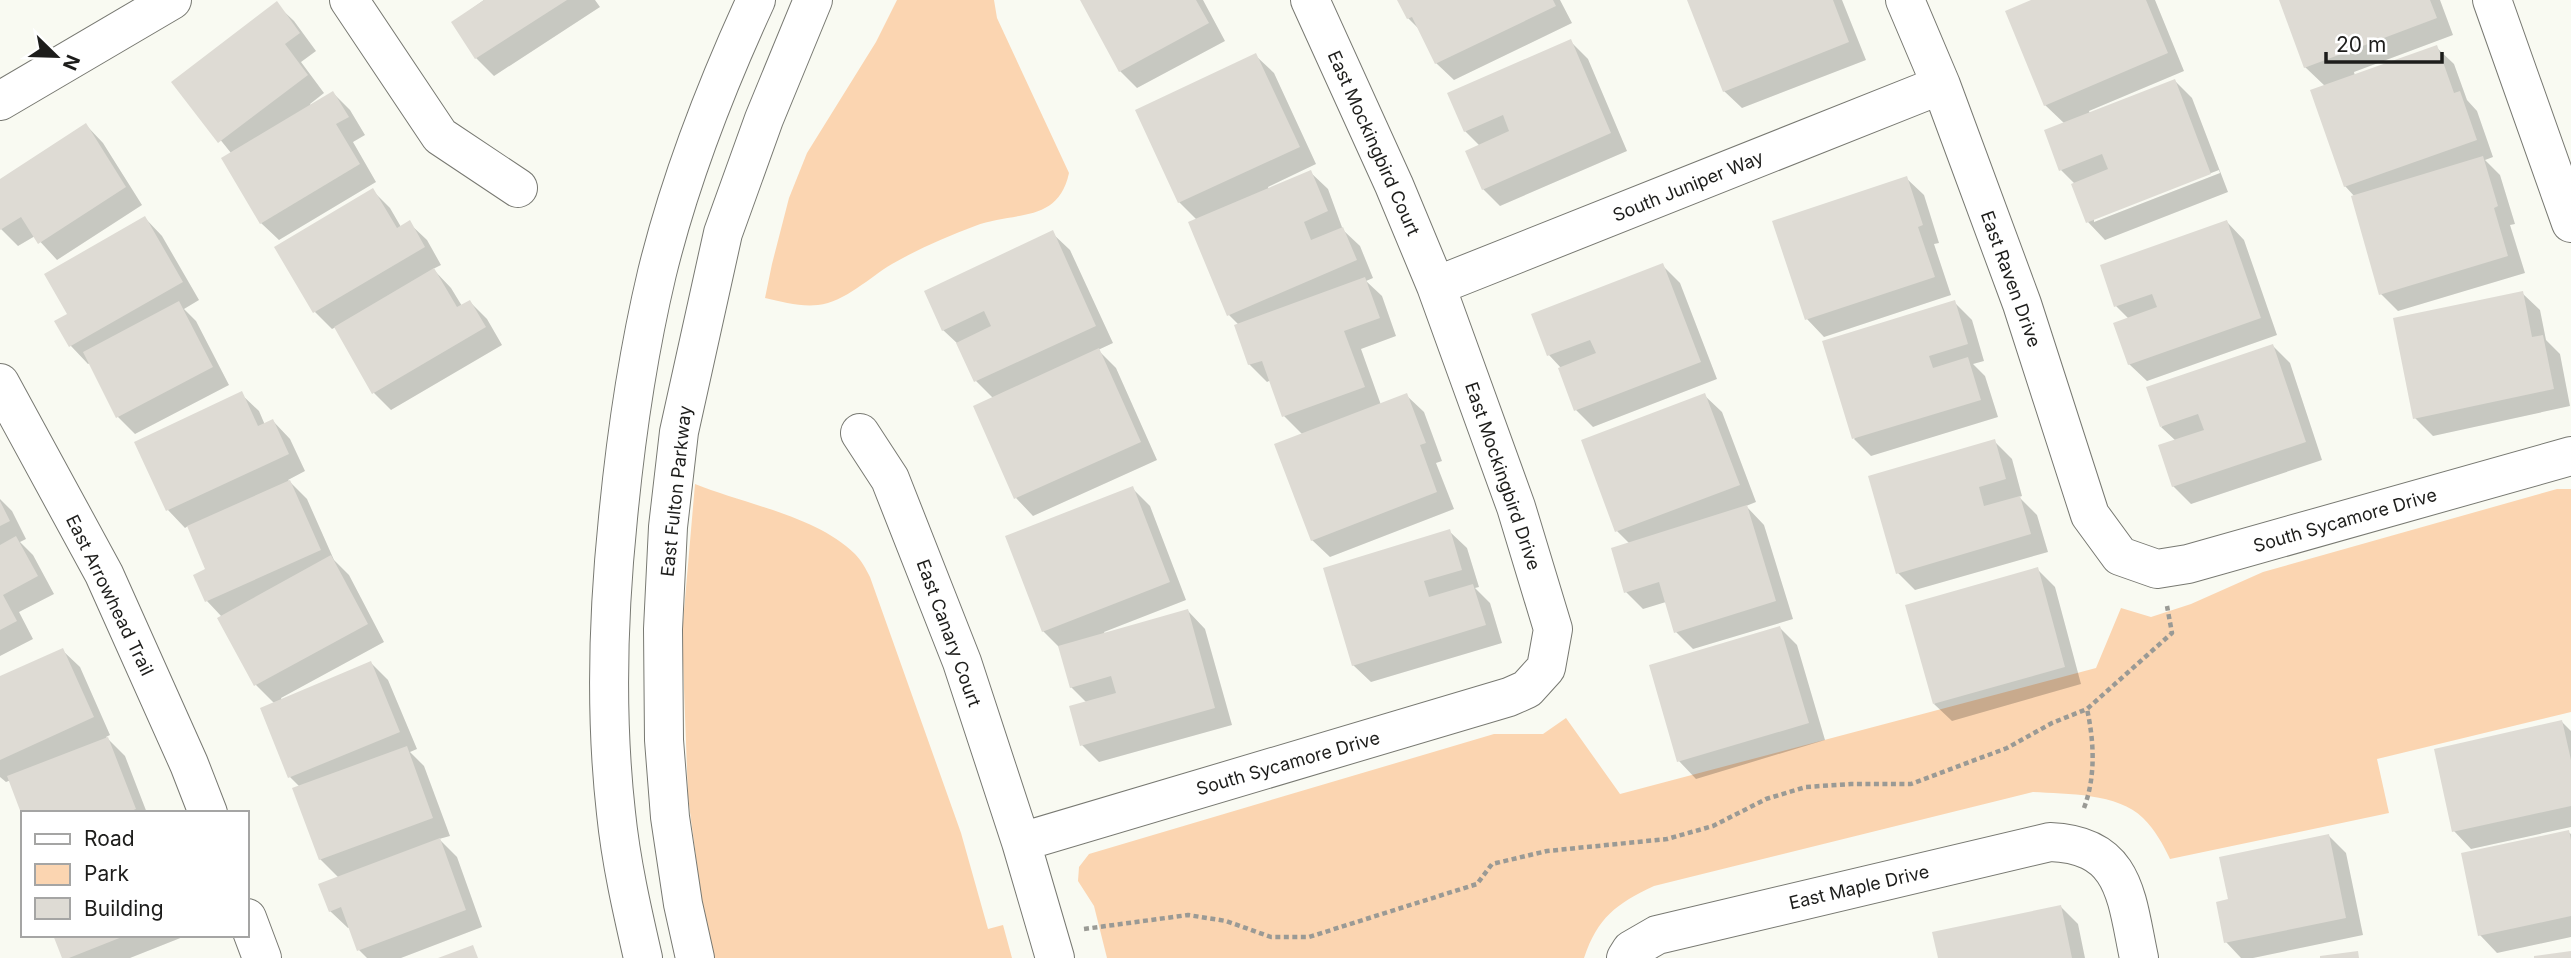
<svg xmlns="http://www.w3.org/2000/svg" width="2571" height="958" viewBox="0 0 2571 958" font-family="Inter,sans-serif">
<rect width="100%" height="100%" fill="#f9faf2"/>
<!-- green -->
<path fill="#fbd5b1" d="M897,0H994L997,18L1069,173C1058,224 1014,211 975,226C948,236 918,249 892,264C870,277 845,302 818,305C801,307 782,302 765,298L772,264L789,198L807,153L876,42Z
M695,484C744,504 817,516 855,554C861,560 866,569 870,577L961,833L988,929L1003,925L1012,958H712L705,926L688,797L682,634Z
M2557,489H2571V712L2377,759L2389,813L2170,859C2163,844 2155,830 2143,818C2118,793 2067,794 2033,792L1654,886C1616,904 1598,917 1584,958H1107L1094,906L1078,881L1079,867L1089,854L1494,734H1543L1566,718L1620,794L2096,668L2121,608L2151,617L2191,604L2263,572Z"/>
<!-- shadow -->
<path fill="#0003" fill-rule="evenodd" d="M484,0H595L600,7L494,76L476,58L453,22Z
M1082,0H1203L1225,41L1137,88L1120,71Z
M1399,0H1560L1572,23L1454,80L1436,63L1421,31L1408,18Z
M1689,0H1842L1866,60L1742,108L1724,91Z
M2036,0H2155L2184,71L2089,111L2090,114L2175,81L2192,98L2228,192L2105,240L2088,222L2073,185L2075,184L2061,170L2065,124L2045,105ZM2219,170L2220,173L2094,222V218Z
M2281,0H2440L2453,35L2354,72L2355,76L2436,47L2454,64L2467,100L2477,111L2493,157L2485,160L2500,175L2515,224L2510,225L2525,273L2398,311L2381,294L2355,197L2345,186L2325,86L2305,67Z
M276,4L294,21L316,51L301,62L324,93L310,104L311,106L333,93L350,110L365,135L353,142L376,182L279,240L261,223L231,153L174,82Z
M1570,41L1588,59L1627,151L1500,206L1483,189L1480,146L1465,131Z
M1256,56L1274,73L1316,164L1268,187L1269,190L1310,172L1328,189L1343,230L1360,246L1373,278L1366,281L1382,296L1396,336L1361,349L1381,405L1406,395L1424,412L1442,461L1436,463L1454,509L1330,557L1312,540L1303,435L1284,416L1271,380L1267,382L1249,364L1239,325L1229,315L1197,220L1179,202Z
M86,125L103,143L142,205L57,260L35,236L18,246L0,228V181Z
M1906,178L1924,195L1939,243L1934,244L1951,295L1824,337L1807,319Z
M373,191L390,208L401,227L409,223L427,240L441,265L433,269L451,288L462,306L470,302L487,319L502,345L391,410L374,393L336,327L332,329L315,312Z
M145,218L162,236L199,300L184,309L196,321L229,385L135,434L118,417L90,363L88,364L71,346L57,322L70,315Z
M2227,222L2244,240L2277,335L2147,381L2129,364V319L2116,306Z
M1052,233L1070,250L1113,343L1098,350L1116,368L1157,460L1033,516L1016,498L975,407L993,398L976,381L959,345L943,330Z
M1663,266L1680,283L1717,379L1593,427L1576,410L1562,369L1549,355Z
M2522,293L2540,310L2546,340L2560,354L2570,406L2433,436L2415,418Z
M1954,302L1972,320L1984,361L1973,364L1985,376L1998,417L1871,456L1854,439Z
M2273,346L2290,363L2322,460L2191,504L2173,486L2176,441L2161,427Z
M241,394L259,411L265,425L273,421L290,439L305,471L288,480L307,499L334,560L349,575L384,642L281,698L282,701L371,663L388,680L417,749L410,752L424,766L450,836L439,839L457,857L482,927L401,958H367L359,950L350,927L348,928L330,911L339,878L320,859L300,787L290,777L275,704L256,685L222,617L207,601V570L188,526L185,528L168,510L136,443Z
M1704,395L1722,412L1756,502L1746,506L1764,525L1793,619L1693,649L1676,632L1666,602L1643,609L1626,592L1630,544L1617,531Z
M1994,441L2012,459L2022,496L2019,497L2037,515L2048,552L1915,590L1898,573Z
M1132,488L1150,506L1186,600L1104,632L1105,634L1188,611L1205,629L1232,725L1099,762L1082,745L1087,703L1071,687L1061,649L1043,631L1007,537Z
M0,499L12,511L26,539L20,542L33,555L54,594L19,612L33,639L0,656Z
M1449,531L1467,548L1479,587L1475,588L1490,603L1502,643L1371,682L1353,665Z
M2037,569L2055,587L2081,684L1952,721L1934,704Z
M1780,628L1797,645L1825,740L1696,779L1679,761Z
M62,650L80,667L110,735L106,737L125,756L147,813H23L11,780L6,782L0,777V678Z
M2562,722L2571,731V827L2471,849L2454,831Z
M2568,832L2571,834V937L2497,953L2480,935Z
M2329,836L2346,853L2363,935L2253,958H2241L2226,942L2230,901Z
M2061,907L2078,924L2085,958H1939Z
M55,935H188L130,958H64Z"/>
<!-- building -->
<path fill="#dedbd4" d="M484,0H567L475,59L451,22Z
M1080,0H1196L1209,23L1119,72Z
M1397,0H1553L1556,6L1435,64L1412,17L1407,19Z
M1687,0H1833L1849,42L1723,92Z
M2031,0H2146L2168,53L2044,106L2005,11Z
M2279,0H2430L2437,18L2304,68Z
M277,1L300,33L285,44L308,75L218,143L171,82Z
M1571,39L1611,133L1482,190L1465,151L1509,131L1503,115L1464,132L1447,93Z
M2437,45L2454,93L2460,91L2477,140L2344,187L2310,90Z
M1256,53L1300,147L1178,203L1135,110Z
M2175,79L2211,174L2086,223L2071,184L2108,169L2102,154L2059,171L2044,130Z
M333,91L349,117L336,124L360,164L260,224L221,158Z
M86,123L126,187L38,244L21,217L0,230V179Z
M2483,156L2498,206L2494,208L2508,256L2379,295L2351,196Z
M1311,170L1328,211L1304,222L1311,240L1343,227L1357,260L1227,316L1188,222Z
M1907,176L1923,225L1918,227L1935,277L1805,320L1772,221Z
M373,188L397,228L410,220L425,247L313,313L274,247Z
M145,216L183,282L69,347L54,321L67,314L44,274Z
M2227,220L2261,318L2128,365L2113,323L2157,307L2152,294L2114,307L2100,265Z
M1053,230L1096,326L974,382L956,343L991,326L984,311L942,331L924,291Z
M1663,263L1701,362L1574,411L1558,368L1596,353L1590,340L1547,356L1531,314Z
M434,268L457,307L470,300L486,327L372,394L334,327Z
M1365,277L1380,318L1344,331L1365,387L1282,417L1262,361L1248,365L1234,325Z
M2523,291L2532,337L2543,335L2554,389L2413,419L2393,318Z
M1955,300L1968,344L1929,356L1933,368L1968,357L1981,400L1852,439L1822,341Z
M179,301L213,367L116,418L83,352Z
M2273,344L2306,442L2172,487L2158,445L2204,430L2198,414L2160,427L2146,387Z
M1099,348L1141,442L1014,499L973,406Z
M242,391L258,426L273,419L289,454L166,511L134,442Z
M1407,393L1426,443L1420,445L1437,492L1311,541L1274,444Z
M1705,393L1740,485L1615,532L1581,440Z
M1995,439L2006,479L1979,487L1984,506L2020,496L2031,534L1896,574L1868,476Z
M290,480L321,550L205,602L193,575L205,569L187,526Z
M1133,486L1170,582L1042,632L1005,536Z
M0,501L10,521L0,526Z
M1747,505L1776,601L1674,633L1659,582L1624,593L1611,548Z
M1450,529L1462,570L1424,581L1429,597L1473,584L1486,625L1352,666L1323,568Z
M16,536L38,576L3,595L17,621L0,630V545Z
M331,555L368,624L254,686L217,618Z
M2038,567L2065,667L1933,704L1905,605Z
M1188,609L1215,708L1080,746L1069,706L1116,693L1111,676L1070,688L1058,646Z
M1780,626L1809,723L1677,762L1649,665Z
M63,648L94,717L0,760V676Z
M371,661L400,732L288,778L260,708Z
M2562,720L2571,760V806L2452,832L2434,749Z
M108,737L136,809L126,813H21L7,776Z
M407,746L433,818L319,860L292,788Z
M2569,830L2571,840V916L2478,936L2461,853Z
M2329,834L2346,918L2224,943L2216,902L2228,899L2219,857Z
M440,838L466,910L357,951L341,907L329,912L318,884Z
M2061,905L2072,958H1938L1932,932Z
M53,935H127L69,958H62Z
M473,945L478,958H438Z
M2358,951L2359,958H2320V956Z
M2571,951V958H2534V956Z"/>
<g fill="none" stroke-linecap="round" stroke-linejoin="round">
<!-- minor casing -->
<g stroke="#787972" stroke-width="40">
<path id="minor" d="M349,0L440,136L518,188
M1905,0L1941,85L2022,304L2090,515L2120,556L2157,569L2188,564L2571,456
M2492,0L2571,223
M0,101L172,0
M1436,286L1941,85
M0,383L104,574L189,764L208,813
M860,433L890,479L962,662L1021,842L1055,958
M1021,842L1509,697L1527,689L1546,668L1553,629L1516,507L1436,286L1394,185L1310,0
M247,918L262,958
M643,958C632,910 621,862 616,813C605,715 608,615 618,518C626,435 638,353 657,273C680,179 716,87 756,0
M695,958L683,904L670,817L664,740L663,629L668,527L679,432L723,233L764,119L813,0
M1626,958L1631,950L1657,935L2050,842C2126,845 2126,897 2139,958"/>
</g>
<!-- path -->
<path stroke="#9a9a95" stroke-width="4.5" stroke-dasharray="5 3.5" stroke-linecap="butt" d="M2084,808C2096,776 2094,741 2087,709
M1084,929L1188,915L1226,921L1271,937H1309L1477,884L1492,864L1547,851L1667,839L1713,826L1766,799L1806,787L1851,784H1911L2007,748L2052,723L2087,709L2172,633L2167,606"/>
<!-- minor -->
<use href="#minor" stroke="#fff" stroke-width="38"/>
</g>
<g text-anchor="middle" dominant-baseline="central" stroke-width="6" stroke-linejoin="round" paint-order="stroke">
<!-- street labels -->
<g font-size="18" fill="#1d1d1b" stroke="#fff">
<text transform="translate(1374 143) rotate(66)">East Mockingbird Court</text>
<text transform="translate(1688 186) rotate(-22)">South Juniper Way</text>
<text transform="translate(2011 279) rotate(70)">East Raven Drive</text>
<text transform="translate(1503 476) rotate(71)">East Mockingbird Drive</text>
<text transform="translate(676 491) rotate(-84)">East Fulton Parkway</text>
<text transform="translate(2345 520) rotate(-16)">South Sycamore Drive</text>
<text transform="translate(110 595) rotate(64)">East Arrowhead Trail</text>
<text transform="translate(949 633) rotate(70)">East Canary Court</text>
<text transform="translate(1288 763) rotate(-16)">South Sycamore Drive</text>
<text transform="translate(1859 887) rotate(-13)">East Maple Drive</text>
</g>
</g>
<!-- legend -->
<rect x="21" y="811" width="228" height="126" fill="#ffffff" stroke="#a5a5a4" stroke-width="2"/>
<rect x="35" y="834" width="35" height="10" fill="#ffffff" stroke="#a5a5a4" stroke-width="2"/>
<text x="84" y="846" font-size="21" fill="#1d1d1b">Road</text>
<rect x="35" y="864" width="35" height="21" fill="#fbd5b1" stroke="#a5a5a4" stroke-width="2"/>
<text x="84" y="881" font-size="21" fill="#1d1d1b">Park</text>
<rect x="35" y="898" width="35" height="21" fill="#dedbd4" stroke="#a5a5a4" stroke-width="2"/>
<text x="84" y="916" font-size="21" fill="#1d1d1b">Building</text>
<!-- north arrow -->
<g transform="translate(56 56) rotate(113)" stroke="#ffffff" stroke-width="5" paint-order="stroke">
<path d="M0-5L12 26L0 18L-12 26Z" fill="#1d1d1b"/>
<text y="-10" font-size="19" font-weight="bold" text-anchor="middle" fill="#1d1d1b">N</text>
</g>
<!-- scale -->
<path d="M2326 52v10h116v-10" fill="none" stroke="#1d1d1b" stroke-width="3.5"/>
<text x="2336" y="52" font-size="21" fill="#1d1d1b" stroke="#ffffff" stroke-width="5" paint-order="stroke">20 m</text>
</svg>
